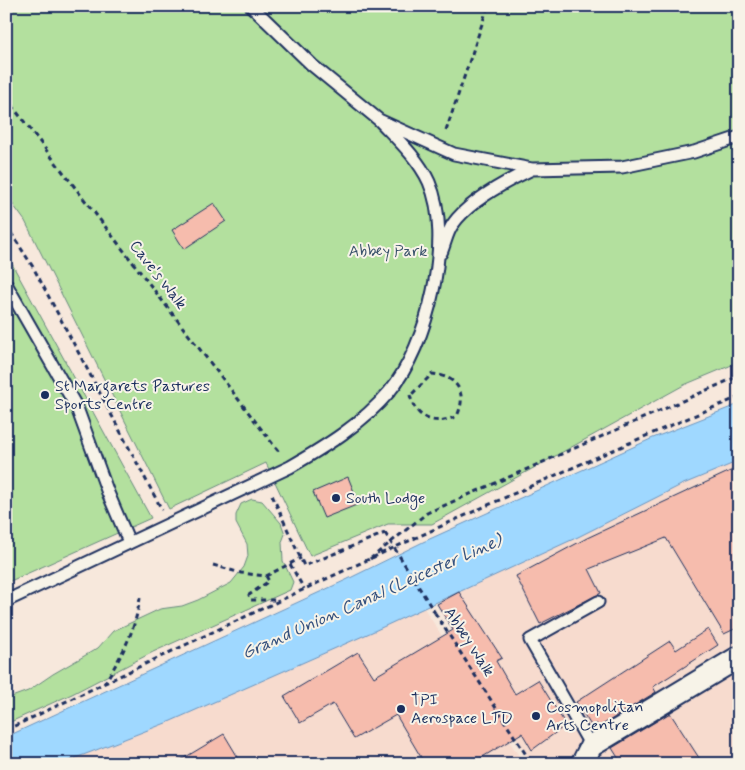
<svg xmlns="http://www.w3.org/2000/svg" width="745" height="770" viewBox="0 0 745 770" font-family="Mynerve,sans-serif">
<rect width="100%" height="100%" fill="#f7e8dc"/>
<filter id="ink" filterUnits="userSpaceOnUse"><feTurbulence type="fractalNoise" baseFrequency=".02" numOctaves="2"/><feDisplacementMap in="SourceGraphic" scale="10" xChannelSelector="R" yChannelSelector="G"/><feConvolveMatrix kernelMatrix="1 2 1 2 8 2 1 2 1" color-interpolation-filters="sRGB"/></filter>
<g filter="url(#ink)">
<!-- built -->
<path fill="#f7dbce" d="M739,461V764H596L589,754L552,764H532L438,606L442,600L681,485Z
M424,608L524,764H60L171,721Z"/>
<!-- green -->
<path fill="#b3e09e" stroke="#67887e" d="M6,6H739V362L684,385L432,524H388L310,556L266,463L169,509L25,221L6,195Z
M6,253L151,518L6,583Z
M252,499L262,501L281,523L285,534L282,542L283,561L293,582L290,590L153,652L72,694L6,724V699L28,691L53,674L98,648L113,631L160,609L182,606L198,600L231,583L244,567L248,556L247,544L236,523V515L241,504Z"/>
<!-- water -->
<path fill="#9fd8ff" stroke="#6a94bf" d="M739,404V461L681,485L578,537L372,632L171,721L60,764H6V737L346,580L423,542L653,438Z"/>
<!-- building -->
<path fill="#f6bcad" stroke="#1b2f5e" d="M214,203L226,221L184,249L172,230Z
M739,467V627L724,634L666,538L589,569L601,593L540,624L516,576L587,538Z
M348,477L359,504L324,518L313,492Z
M459,592L502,658L496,661L515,694L538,680L566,725L532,750L522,733L471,764H425L396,715L354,739L333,704L300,723L284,696L358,652L374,677L453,630L437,604Z
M708,629L718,645L653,687L656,692L599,727L596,723L592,727L576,702L670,641L676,650Z
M670,713L703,764H622L612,748Z
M224,734L242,764H174Z"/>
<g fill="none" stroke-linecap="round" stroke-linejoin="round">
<!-- service casing -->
<g stroke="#1b2f5e" stroke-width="15">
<path id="service" d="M251,6L312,65L379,120L454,154L532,169L622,167L694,152L739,137
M441,253C445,244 447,232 453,224C469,201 507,181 532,169
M6,284L77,408L108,493L129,542
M6,601L290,467C326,446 362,424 389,392C428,346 454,238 429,182C418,158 397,139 379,120
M591,746L530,640L598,602"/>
</g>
<!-- minor casing -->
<g stroke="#1b2f5e" stroke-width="25">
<path id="minor" d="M582,764L591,746L739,657"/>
</g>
<!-- path -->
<path stroke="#1b2f5e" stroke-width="3" stroke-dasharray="5 4" stroke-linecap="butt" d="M6,98L279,452
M446,131L488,6
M6,225L33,267L162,510
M410,395C416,420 435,426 457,416C468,393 457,376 432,374L411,395
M272,495L304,566L385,533
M370,559L427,513L739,376
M290,564L304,589
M213,565L241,573L266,576L269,581L249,595L251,600H278
M266,576L301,558
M435,613L532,764
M104,684C122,655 135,632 140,598
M6,730C248,615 491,499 739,397"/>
<!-- service -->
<use href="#service" stroke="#f7f3e8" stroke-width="11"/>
<!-- minor -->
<use href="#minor" stroke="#f7f3e8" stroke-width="21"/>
<!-- path-bridge -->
<path stroke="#1b2f5e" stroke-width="3" stroke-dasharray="5 4" stroke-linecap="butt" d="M385,533L435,613"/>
</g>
</g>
<!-- markers -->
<g fill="#1b2f5e" stroke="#f7f3e8" stroke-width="2">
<circle cx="45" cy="395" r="5"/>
<circle cx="336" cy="498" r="5"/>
<circle cx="401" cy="709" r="5"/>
<circle cx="536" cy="716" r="5"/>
</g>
<g text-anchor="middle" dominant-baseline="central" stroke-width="4" stroke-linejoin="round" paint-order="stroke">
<!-- park labels -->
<g font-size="16" fill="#39526b" stroke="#f7f3e8">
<text x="388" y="251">Abbey Park</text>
</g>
<!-- street labels -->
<g font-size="16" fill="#1b2f5e" stroke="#f7f3e8">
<text transform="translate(158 275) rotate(52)">Cave's Walk</text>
<text transform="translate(469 642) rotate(57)">Abbey Walk</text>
</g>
<!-- poi labels -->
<g font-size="16" fill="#1b2f5e" stroke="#f7f3e8" text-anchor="start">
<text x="55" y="386">St Margarets Pastures<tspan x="55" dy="18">Sports Centre</tspan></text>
<text x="346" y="498">South Lodge</text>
<text x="411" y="700">TPI<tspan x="411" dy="18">Aerospace LTD</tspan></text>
<text x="546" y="707">Cosmopolitan<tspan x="546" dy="18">Arts Centre</tspan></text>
</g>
<!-- water labels -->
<g font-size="18" font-style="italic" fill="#35517e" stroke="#f7f3e8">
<text transform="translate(372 597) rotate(-24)">Grand Union Canal (Leicester Line)</text>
</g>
</g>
<!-- margin -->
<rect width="745" height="770" fill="none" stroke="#f7f3e8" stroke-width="25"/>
<rect x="12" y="12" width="720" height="745" fill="none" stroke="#1b2f5e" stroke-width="2" filter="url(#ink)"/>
</svg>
